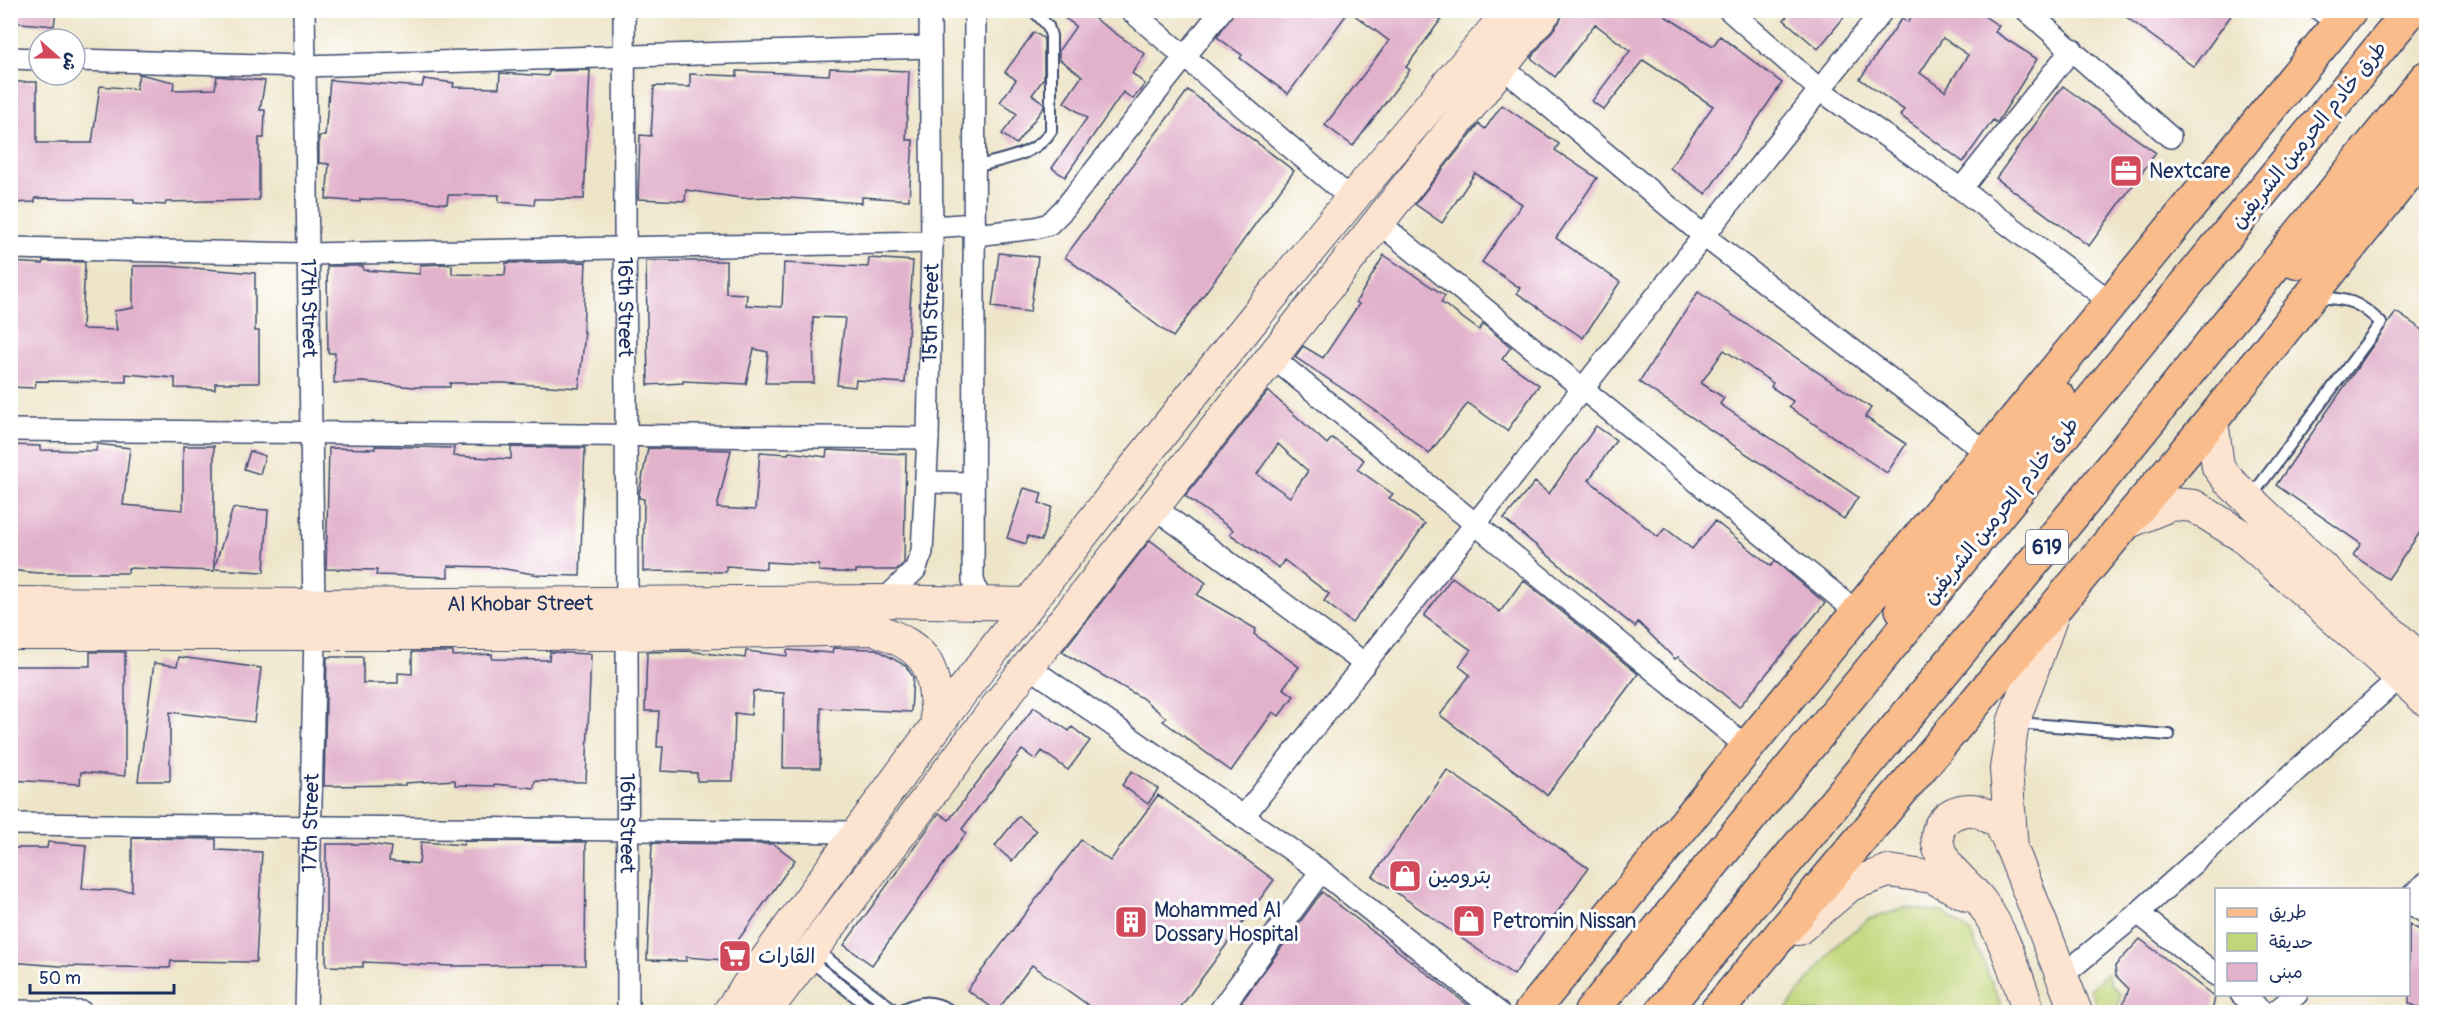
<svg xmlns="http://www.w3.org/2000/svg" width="2437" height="1023" viewBox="0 0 2437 1023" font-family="Pangolin,'Playpen Sans Arabic',sans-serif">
<rect width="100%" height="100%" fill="#fff"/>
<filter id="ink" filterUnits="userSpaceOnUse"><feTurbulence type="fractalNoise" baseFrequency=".0167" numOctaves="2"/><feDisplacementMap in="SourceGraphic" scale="12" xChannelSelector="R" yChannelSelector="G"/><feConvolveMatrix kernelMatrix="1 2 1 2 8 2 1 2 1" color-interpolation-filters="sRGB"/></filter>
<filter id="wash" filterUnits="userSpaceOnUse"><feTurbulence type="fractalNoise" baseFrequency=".008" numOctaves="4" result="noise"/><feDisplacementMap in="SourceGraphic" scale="24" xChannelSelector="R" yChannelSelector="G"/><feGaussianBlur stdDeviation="1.35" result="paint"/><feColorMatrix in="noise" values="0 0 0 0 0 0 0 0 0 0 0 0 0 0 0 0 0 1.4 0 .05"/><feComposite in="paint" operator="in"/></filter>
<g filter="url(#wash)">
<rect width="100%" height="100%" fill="#eee5c9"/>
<!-- green -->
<path fill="#c1d579" stroke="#6e826c" stroke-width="1.5" d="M1906,908L1942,912L1971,933L2004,1012H1784L1837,944L1869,919Z
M2107,973L2110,983L2121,995L2116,1012H2099L2090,989Z"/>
<g id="blocks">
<!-- building -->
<path fill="#e2b2cc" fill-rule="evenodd" d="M10,10H56L54,26L10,22Z
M1053,10H1082L1145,54L1132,73L1145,84L1133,99L1123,92L1065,177L1052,168L1087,118L1064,102L1082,76L1059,59V50L1076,26Z
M1235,10H1448L1406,67L1410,70L1353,146L1325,125L1389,41L1349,11L1288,94L1240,58L1242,55L1217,37Z
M1564,10H1669L1665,16L1713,46L1720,36L1782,83L1706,194L1670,168L1713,106L1643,60L1604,110L1592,101L1630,51L1595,24L1555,77L1531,58L1560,21Z
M1792,10H1850L1818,49L1784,20Z
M1915,10H1975L1999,26L1995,32L2037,59L1997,123L1993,120L1963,162L1900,115L1904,110L1860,79L1902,18L1908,22ZM1943,38L1968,55L1945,91L1920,73Z
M2117,10H2235L2194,67Z
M1034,32L1044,39V78L1032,95L1044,103V107L1016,144L1002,134L1017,114L1000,102L1016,80L1005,72Z
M830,68L909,71L906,140H913L909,200L862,197V203L773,197L741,198L686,190L685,201L638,199L640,135L651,136L654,86L690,87V74L737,76V71L829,75Z
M590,70L584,199H535L534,205L499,202V195H448L447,204L416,200L360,199V202L326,199L329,164L319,163V136H325L330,80L422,87L424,79L454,83L453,87L499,88L500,73L548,76L549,71Z
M139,74L174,82L173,90L215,89L217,76L265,81L260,110H265L264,138H259V200L166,202L165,205L134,203V199L35,198V202L10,203V82H37V143H92L100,86L136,89Z
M2063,86L2156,153L2089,246L1996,178Z
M1188,90L1294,171L1173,337L1065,257Z
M1502,105L1559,144L1555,150L1597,178L1556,238L1620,282L1583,338L1517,293L1520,288L1482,262L1522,204L1475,173L1442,223L1415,204L1479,124L1485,129Z
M999,253L1038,257L1030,312L992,307Z
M1384,255L1445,296L1441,302L1479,330L1483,324L1511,347L1502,359L1539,385L1507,431L1468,403L1429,454L1385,417L1295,357L1303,346L1323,358L1359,304L1356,302Z
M869,258L913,261L905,383L856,380L855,387L837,385L845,318L813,317L814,383H765L768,352L754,349L746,384L683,381V383L648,385L646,261H726V293L747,294L746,305L782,307L784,263L868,267Z
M43,261L85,262L82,329L117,330L114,311L133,308V266H167L255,273V331H259V383H215V389L175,388V378L126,374V382L36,381L35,388L10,387V262L43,264Z
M586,262L583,332H585L579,388L503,383H450V387H414L363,382L334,383L335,353H328L327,266H363V270L420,274V265L442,264L452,265V274L505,275L506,263Z
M1698,292L1871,408L1865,417L1906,444L1887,473L1789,407L1793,401L1771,387L1773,383L1724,350L1701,383L1724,398L1720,404L1858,497L1844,519L1639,382Z
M2396,312L2427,333V522L2388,579L2353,555L2361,544L2276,485Z
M1268,391L1327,444L1332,438L1364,460L1357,469L1393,494L1389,498L1425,524L1387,579L1352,623L1324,601L1329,594L1284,560L1279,568L1230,534L1233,530L1185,496ZM1278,444L1308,471L1290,497L1257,474Z
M1596,426L1616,440L1589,480L1658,537L1665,528L1692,549L1715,521L1771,566L1775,561L1825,603L1739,707L1678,657L1675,659L1638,622L1635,627L1504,519L1535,482L1549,494Z
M97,444L130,448L123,505L183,510V446H214V571L128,568V573H37L10,570V445L40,446V450L96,451Z
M375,446L454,448L453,456L511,459V447L585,448L580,576L539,575L494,567L448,566V577L376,575L377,570L326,569L329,448L375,449Z
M648,448L731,450L717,508L755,510L760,452L788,454L789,452L826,457L827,450L906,454L904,563L896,570H856V573L819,571V565L766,562V569L726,566V572L643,571L644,499L639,498V494Z
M250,451L265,456L260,474L244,469Z
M1024,488L1042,493L1039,503L1052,507L1041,541L1028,536L1026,544L1007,538Z
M233,508L268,510L264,572L214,569Z
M1150,540L1206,583L1197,595L1256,629L1254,634L1299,667L1283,688L1294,696L1279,716L1273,712L1231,771L1163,721L1166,718L1142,698L1062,652Z
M1452,577L1500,612L1523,580L1638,674L1547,795L1440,715L1470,675L1459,666L1471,650L1424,616Z
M833,648L876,649L906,666L913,677L911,712L821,708L820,768H783L784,693L753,691L751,715L735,713L733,781H697V773L661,771L663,747H657L659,711H645L647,652L688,651L745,658L746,651L787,656V650L832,653Z
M90,652H125V776L81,772L80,784L10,780V666H90Z
M412,652H453V656L492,654V659L549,660L550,652L591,654L586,782L535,781L534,788L495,784V786L455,785V780L405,783V785L324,786L327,657H363V683H398V673L412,674Z
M179,657L261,668L254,722L170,712V781H138L154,663L177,666Z
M1034,707L1069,731L1072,727L1090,741L1068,770L1042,751L1036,760L1022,750L962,829L966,833L872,965L844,945L939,813L949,820Z
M1447,770L1588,868L1514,975L1373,876Z
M1132,771L1158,789L1148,804L1122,785Z
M1158,795L1274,880L1177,1012H1098L1032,965L997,1011L967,990L1081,840L1110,861Z
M1019,816L1036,831L1012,861L995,846Z
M132,838L216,839V850L262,852L256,962L171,961L170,968L60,966L10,962V848H47L48,842L86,845L82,889L132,891Z
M464,841L586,842L585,965L450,966L363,962V967L326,966V844H369L391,847L389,861L419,864L421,842L464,845Z
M652,843L774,844L795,860L724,960L686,957V961L647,960Z
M1322,892L1469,1006L1464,1012H1234Z
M2409,924L2427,934V1012L2409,1003Z
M2140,939L2215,997L2212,1012H2120L2129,989L2116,976L2115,966Z"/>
</g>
</g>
<g filter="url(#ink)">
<use href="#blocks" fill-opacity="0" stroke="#3b4a6e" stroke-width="1.5"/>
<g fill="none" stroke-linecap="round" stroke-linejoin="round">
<!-- lane casing -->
<g stroke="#3b4a6e" stroke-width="14">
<path id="lane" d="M975,167C1001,159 1036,156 1051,131V36L1048,26L1033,10
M2250,498L2381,323C2358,301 2349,299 2318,297
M2017,723L2169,735
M816,950L897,1012
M809,960L875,1012
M898,1012C919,1000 932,999 953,1012"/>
</g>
<!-- street casing -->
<g stroke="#3b4a6e" stroke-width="24">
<g id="street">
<path id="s1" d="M304,10L314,605"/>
<path id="s2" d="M624,10L627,603"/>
<path d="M975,10L973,580L981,603"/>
<path d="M1130,10L1350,198"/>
<path d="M1729,10L1820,90L1961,189L2111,302"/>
<path d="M2026,10L2170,137"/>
<path d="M2320,10L2339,24"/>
<path d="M10,58L39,59"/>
<path d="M75,60L305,66L930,47"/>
<path d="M1501,66L1704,236L1987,453"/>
<path d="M1961,189L2072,49"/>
<path d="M1378,222L1857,612"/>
<path d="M932,227L975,224"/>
<path d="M976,235L1035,228L1049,224L1064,209L1222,10"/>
<path d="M10,248L308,254L932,242"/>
<path d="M1272,357L1747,747"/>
<path d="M10,430L928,438"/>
<path d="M926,482L973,483"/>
<path d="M1154,507L1365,664"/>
<path id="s3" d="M883,601L915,570L922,552L928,438L932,242L930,10"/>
<path id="s4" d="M627,634L628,1012"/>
<path d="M1028,666L1321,871L1498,1012"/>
<path d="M1243,817L1883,10"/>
<path d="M10,824L855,832"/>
<path d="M2408,899L2426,883"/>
<path d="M2408,902L2426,913"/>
<path d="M2216,975L2138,913L2409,669"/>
<path d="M2062,976L2138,913"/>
<path d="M2241,994L2264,1012"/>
<path d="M10,1011L82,1012"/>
<path id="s5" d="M306,1012L315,635"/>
<path d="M1219,1012L1321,871"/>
<path d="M2275,1012L2297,994"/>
</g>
</g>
<!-- secondary casing -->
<g stroke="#3b4a6e" stroke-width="34">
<g id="secondary">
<path d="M2212,420L2218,467L2230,482L2426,665"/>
<path d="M2124,524L2172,504L2194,506L2242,536L2426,700"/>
<path id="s6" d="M10,603L314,605L883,601L1029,604"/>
<path d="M2053,613L2013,723L2006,769L2012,849L2076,1012"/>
<path d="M10,634H627L875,629C931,651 934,664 937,723"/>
<path d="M2011,847L2000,823C1992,819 1981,810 1971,810C1951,810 1934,823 1938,844C1942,868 1968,884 1982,903C2005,935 2016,975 2029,1012"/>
<path d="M1798,929L1850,885L1888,871L1932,877L1968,895"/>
<path d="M729,1012C972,666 1235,332 1511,10"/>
<path d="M765,1012L1014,684L1546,10"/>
</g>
</g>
<!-- primary casing -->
<g stroke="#3b4a6e" stroke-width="36">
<path id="primary" d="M2296,262L2426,114
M1902,609L2059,398
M1531,1012L2350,10
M1716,1012L2212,420L2426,151"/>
</g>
<!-- highway casing -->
<g stroke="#3b4a6e" stroke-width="36">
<path id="highway" d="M1591,1012L2411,10
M1662,1012L2084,501L2426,78"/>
</g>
<!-- lane -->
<use href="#lane" stroke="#fff" stroke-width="10"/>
<!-- street -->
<use href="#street" stroke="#fff" stroke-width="21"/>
<!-- secondary -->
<use href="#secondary" stroke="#fde4d1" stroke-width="32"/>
<!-- primary -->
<use href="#primary" stroke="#fabc8b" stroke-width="33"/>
<!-- highway -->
<use href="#highway" stroke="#fabc8b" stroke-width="33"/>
</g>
</g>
<!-- icons -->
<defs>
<g id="office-square" transform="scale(1.725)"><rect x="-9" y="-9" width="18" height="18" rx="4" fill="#d1495b" stroke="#fff"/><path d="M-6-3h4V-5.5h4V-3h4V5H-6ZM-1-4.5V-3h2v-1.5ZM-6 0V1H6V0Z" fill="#fff"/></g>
<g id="shop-square" transform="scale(1.725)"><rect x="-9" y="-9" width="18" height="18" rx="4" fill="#d1495b" stroke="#fff"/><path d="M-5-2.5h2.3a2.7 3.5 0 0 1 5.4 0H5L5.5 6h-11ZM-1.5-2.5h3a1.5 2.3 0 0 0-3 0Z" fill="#fff"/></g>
<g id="building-square" transform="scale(1.725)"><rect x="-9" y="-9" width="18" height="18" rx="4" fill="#d1495b" stroke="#fff"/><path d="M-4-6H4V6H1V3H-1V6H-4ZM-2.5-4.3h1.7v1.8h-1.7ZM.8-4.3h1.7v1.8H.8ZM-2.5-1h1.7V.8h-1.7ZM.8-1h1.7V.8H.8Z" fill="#fff"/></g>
<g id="supermarket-square" transform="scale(1.725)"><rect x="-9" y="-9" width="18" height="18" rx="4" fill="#d1495b" stroke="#fff"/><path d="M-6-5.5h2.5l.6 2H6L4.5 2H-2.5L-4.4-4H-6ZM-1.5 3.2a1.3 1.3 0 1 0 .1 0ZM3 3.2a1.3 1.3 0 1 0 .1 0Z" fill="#fff"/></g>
</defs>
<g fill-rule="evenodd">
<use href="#office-square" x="2126" y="171"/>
<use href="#shop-square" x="1405" y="876"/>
<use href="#shop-square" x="1469" y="921"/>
<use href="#building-square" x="1131" y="922"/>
<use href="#supermarket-square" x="735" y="956"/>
</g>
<g text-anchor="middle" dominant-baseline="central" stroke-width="6" stroke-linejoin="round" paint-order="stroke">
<!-- shield labels -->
<rect fill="#fff" stroke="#5f6d8e" stroke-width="1.5" x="2026" y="530" width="42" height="34" rx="4.5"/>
<g font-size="20" font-weight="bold" fill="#1b2f5e">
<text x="2047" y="547">619</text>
</g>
<!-- street labels -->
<g font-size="21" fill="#1b2f5e" stroke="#fff">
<text transform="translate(2309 135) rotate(-51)">طرق خادم الحرمين الشريفين</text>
<text stroke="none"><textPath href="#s2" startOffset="297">16th Street</textPath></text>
<text stroke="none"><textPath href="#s1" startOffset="298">17th Street</textPath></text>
<text stroke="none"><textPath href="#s3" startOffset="303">15th Street</textPath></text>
<text transform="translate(2001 511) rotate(-51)">طرق خادم الحرمين الشريفين</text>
<text stroke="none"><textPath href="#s6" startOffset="510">Al Khobar Street</textPath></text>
<text stroke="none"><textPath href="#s4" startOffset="189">16th Street</textPath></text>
<text stroke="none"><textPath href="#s5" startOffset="189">17th Street</textPath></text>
</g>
<!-- poi labels -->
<g font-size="21" fill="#1b2f5e" stroke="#fff" text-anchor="start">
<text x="2149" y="171">Nextcare</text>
<text x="1428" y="876">بترومين</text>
<text x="1154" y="910">Mohammed Al<tspan x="1154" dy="24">Dossary Hospital</tspan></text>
<text x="1492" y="921">Petromin Nissan</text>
<text x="758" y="956">القارات</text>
</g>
</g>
<!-- margin -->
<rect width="2437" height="1023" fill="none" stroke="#fff" stroke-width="36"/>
<!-- legend -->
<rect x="2215" y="888" width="195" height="108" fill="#ffffff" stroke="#a4acbf" stroke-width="1.5"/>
<rect x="2227" y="908" width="30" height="9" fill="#fabc8b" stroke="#a4acbf" stroke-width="1.5"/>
<text x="2269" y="918" font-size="18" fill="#1b2f5e">طريق</text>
<rect x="2227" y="933" width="30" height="18" fill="#c1d579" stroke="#a4acbf" stroke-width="1.5"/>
<text x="2269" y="948" font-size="18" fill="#1b2f5e">حديقة</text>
<rect x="2227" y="963" width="30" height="18" fill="#e2b2cc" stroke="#a4acbf" stroke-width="1.5"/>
<text x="2269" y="978" font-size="18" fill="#1b2f5e">مبنى</text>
<!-- north arrow -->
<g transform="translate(57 57) rotate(111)"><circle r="28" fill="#ffffff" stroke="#a4acbf" stroke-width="1.5"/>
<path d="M0-4.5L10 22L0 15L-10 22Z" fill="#d1495b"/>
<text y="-9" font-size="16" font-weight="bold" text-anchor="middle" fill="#1b2f5e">ش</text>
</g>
<!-- scale -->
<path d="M30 984v9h144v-9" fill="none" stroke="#1b2f5e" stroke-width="3"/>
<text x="39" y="984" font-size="18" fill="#1b2f5e" stroke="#ffffff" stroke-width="4.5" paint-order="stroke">50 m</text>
</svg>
